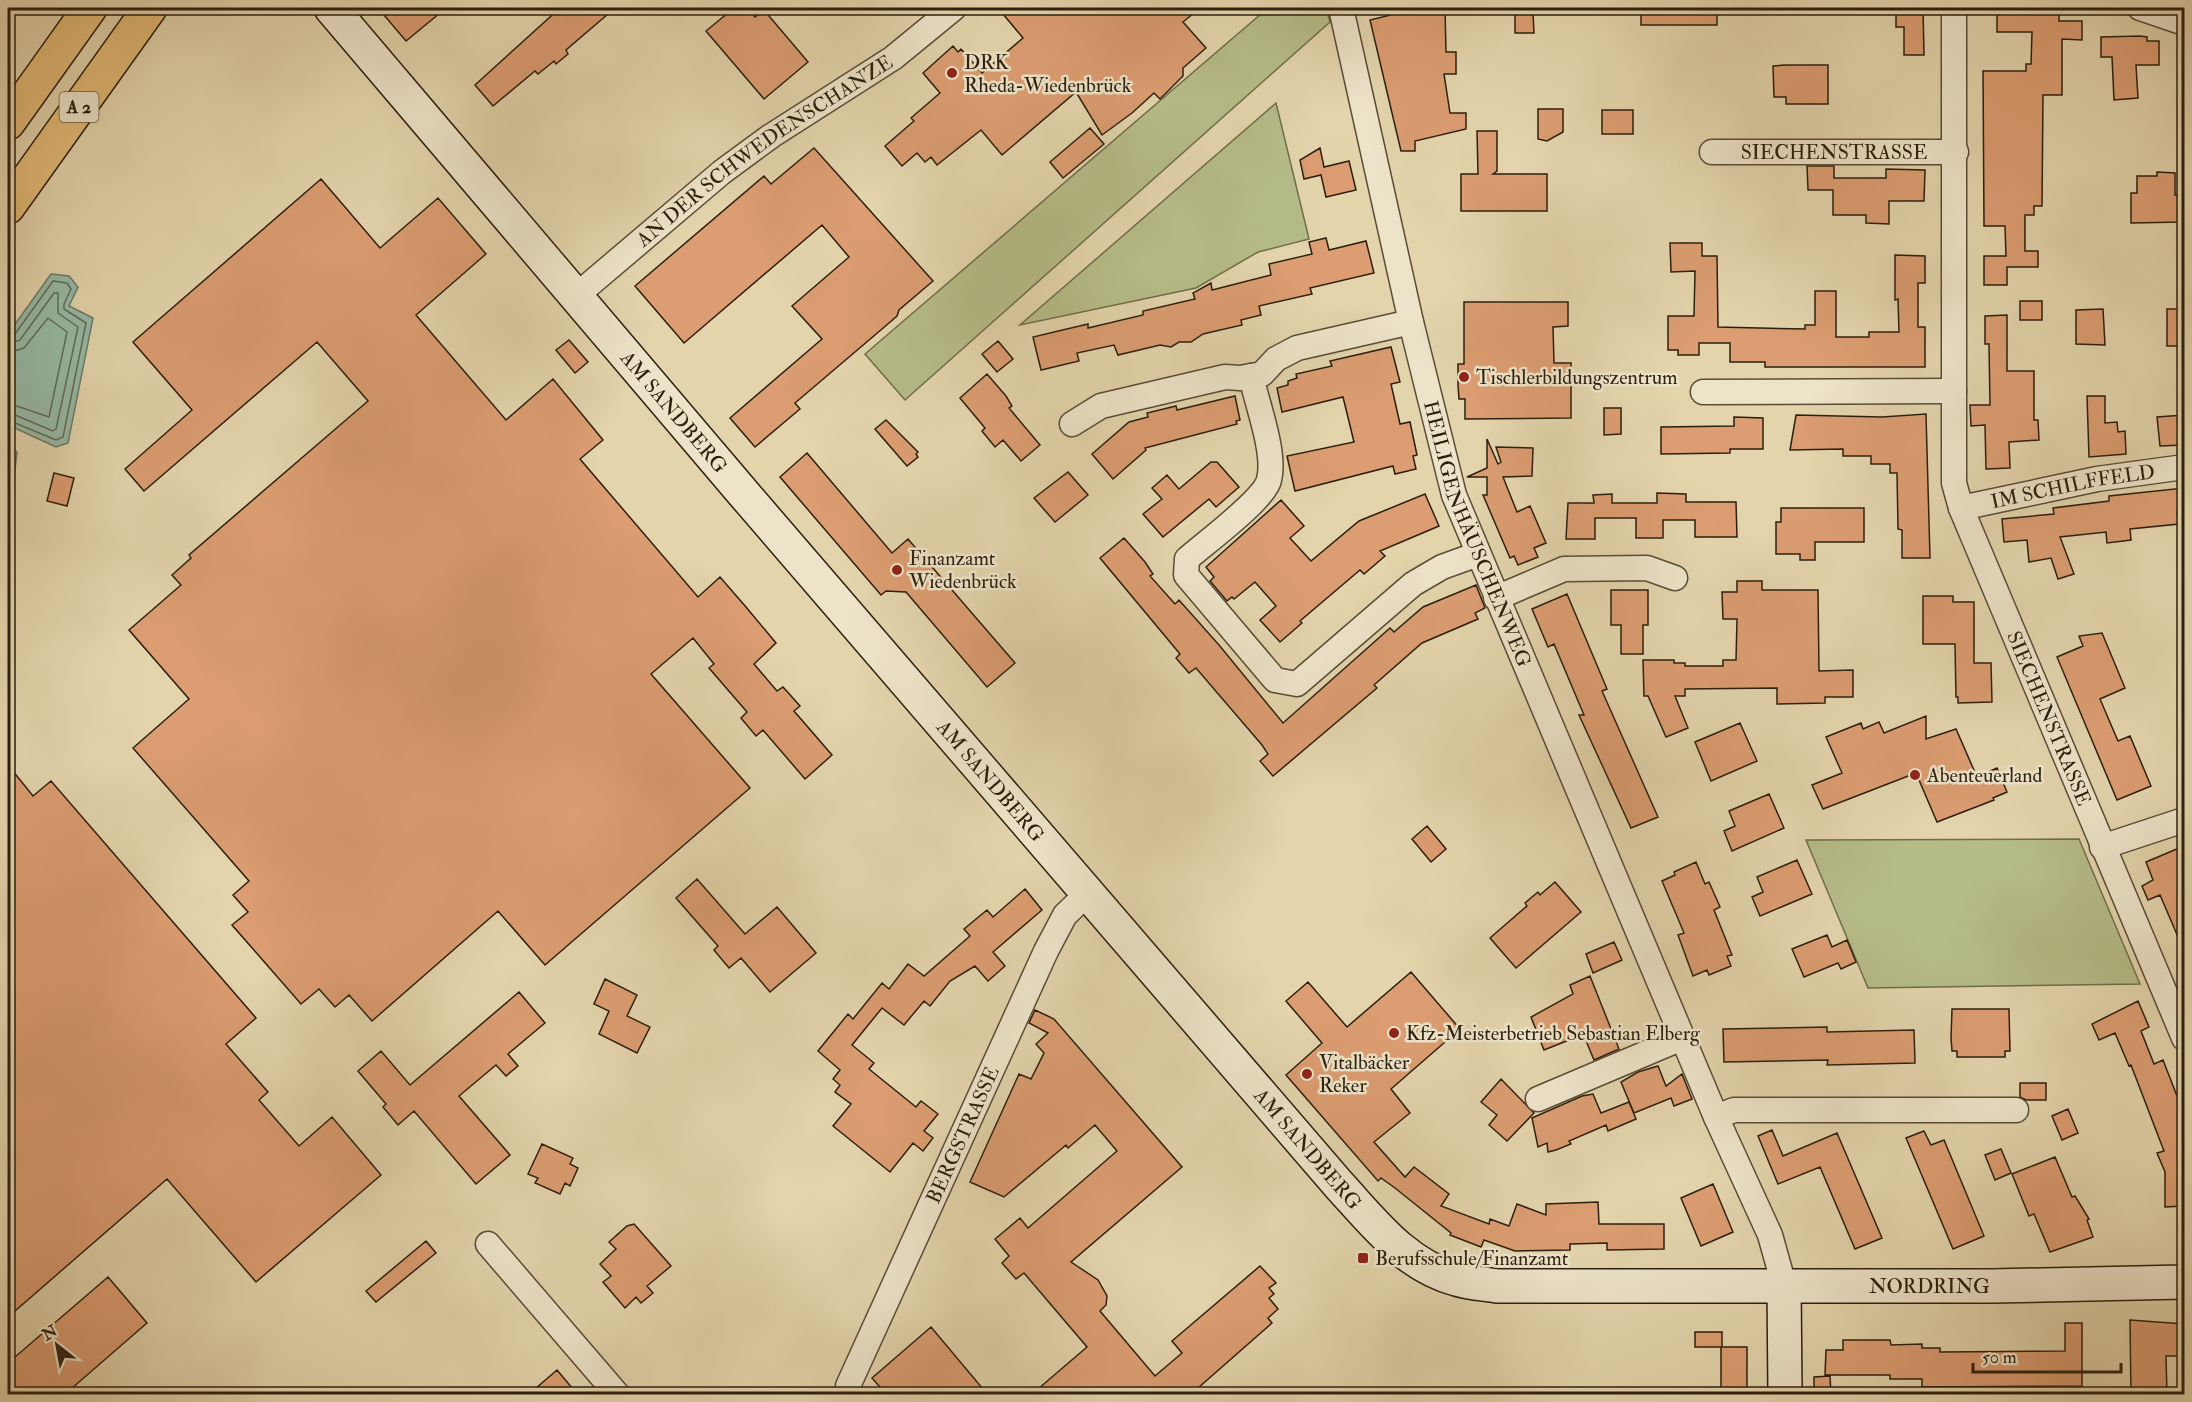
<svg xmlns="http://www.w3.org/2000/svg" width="2192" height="1402" viewBox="0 0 2192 1402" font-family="'IM FELL Double Pica',serif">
<rect width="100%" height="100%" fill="#e3d4ac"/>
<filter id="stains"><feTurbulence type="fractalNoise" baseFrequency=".00333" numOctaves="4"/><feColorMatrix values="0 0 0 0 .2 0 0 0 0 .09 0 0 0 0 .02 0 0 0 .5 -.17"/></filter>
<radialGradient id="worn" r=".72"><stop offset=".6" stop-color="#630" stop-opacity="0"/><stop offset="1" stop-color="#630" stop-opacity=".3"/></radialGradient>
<!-- green -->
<path fill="#b5bc88" stroke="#706e4b" stroke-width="1.5" d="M1268,8H1326L1330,22L905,400L865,354Z
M1276,103L1309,239L1258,252L1196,288L1020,325Z
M2079,839L2140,984L1868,988L1806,840Z"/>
<!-- water -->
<path fill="#96b9a5" stroke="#6c7b69" stroke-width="1.5" d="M51,274L69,276L78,287L69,306L93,318L68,443L56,447L8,425V334Z
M8,444L17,452L13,487L8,498Z"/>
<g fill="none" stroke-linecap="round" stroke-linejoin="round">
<!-- shore -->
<path stroke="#616c5a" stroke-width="1.5" d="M8,337L15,334L53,281L67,283L71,289L64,304V309L86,323L63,437L56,440L8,420
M8,344L20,340L54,293H58V313L78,327L56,429L53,431L8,412
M8,353L24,348L48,318L67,332L49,417L8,403"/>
</g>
<!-- building -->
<path fill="#db9d71" stroke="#2c1f0e" stroke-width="1.5" d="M378,8H446L406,41Z
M560,8H615L566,50L568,54L556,64L554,61L538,74L535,71L493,106L475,85Z
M734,8H747L755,17L764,10L808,62L764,99L706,31Z
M998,8H1200L1183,22L1206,48L1183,68V76L1160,99L1154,93L1132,113L1102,135L1076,92L1002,155L981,130L937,165L931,157L925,162L917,153L902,166L885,146L914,121L911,118L940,93L923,73L953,46L958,52L961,49L982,73L1023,38Z
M1419,8H1445L1446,52H1456V74H1444L1450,113H1466V129L1415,141V151H1401L1370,20Z
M1641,8H1717V25H1641Z
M1896,8H1923L1924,55H1904V27H1896Z
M1997,8H2059V21H2082V40L2062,39V95H2043L2042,206H2034V215H2025V251H2038V267H2007V285H1984V256H2006L2005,226H1984L1983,71H2026V64H2031L2032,32H1997Z
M1515,13H1533L1534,33H1515Z
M2140,36L2147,37V41H2159V65H2136L2138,98L2114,100L2112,57H2101V37Z
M1786,65H1828V104H1786V97H1774L1773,66Z
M1538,109H1563V132L1547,141L1538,139Z
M1602,110H1633V134H1602Z
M1090,128L1104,144L1063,178L1050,162Z
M1477,131H1497V171L1493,174H1547V211H1461V174H1478Z
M814,148L933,281L899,310L897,316L882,329L795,403L800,409L755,447L730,418L822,339L792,306L849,257L822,225L684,343L635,286L764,176L771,184Z
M1320,148L1324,167L1349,161L1356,190L1326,197L1321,175L1304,179L1300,160Z
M1807,166H1834V178H1886V169L1925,170L1924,201H1889V224L1866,223V215H1833V190H1808Z
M2157,172L2175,173V195H2184V222L2131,223V193H2137V176H2157Z
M321,179L380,248L438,198L486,254L416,315L506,420L553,379L603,440L580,459L698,597L720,577L746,607L776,643L754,664L777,691L783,687L800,706L794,711L832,755L805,779L763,730L756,736L741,718L747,712L709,668L714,664L693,638L651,674L750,788L545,965L498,911L372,1021L349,995L335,1007L319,989L301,1004L232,925L248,912L233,895L249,881L133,748L189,699L129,630L181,585L172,575L191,558L189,555L368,401L317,342L144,491L125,469L192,410L133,342Z
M1326,238L1329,250L1366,241L1374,273L1310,288L1312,294L1259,306L1261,315L1241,320L1242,325L1203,334L1191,342H1179L1171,347L1160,345L1118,355L1114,345L1077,353L1079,361L1041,370L1033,337L1088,324V328L1143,315V311L1195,299L1193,293L1211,283L1212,290L1271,275L1269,264L1312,254L1309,242Z
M1670,243H1702V256H1717L1718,327L1805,329V325H1815V291H1836V337H1869V332H1899L1898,299L1895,300V255L1925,256V283H1918V327H1925V367H1765V362H1730V343H1699V355H1678V350H1668V316H1694L1695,271L1671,272Z
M2020,301H2042V320H2020Z
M1464,302H1568V326L1553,327L1554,363H1571V418L1465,419V399H1459L1458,385V364H1464Z
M2103,309L2105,345L2076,344V310Z
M2167,309H2184V346H2167Z
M2007,315V371H2034V420H2038L2039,440L2009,442L2010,468L1986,469L1985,425L1971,426L1970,405H1990L1989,344H1985V316Z
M569,340L588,362L575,373L556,350Z
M998,341L1013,359L997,372L982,354Z
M1391,347L1400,382L1391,384L1400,424L1410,422L1417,455L1413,456L1416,469L1395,474L1393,466L1295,491L1287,456L1354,442L1343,397L1282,412L1277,388L1288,385V381L1297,378L1296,374L1332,366L1330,361Z
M987,374L1006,396L1012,406L1009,408L1040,445L1021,461L1003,440L995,447L982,431L985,428L960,398Z
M1235,396L1240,420L1236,421L1237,424L1145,448L1146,450L1113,479L1092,454L1129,422L1148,417L1147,413L1176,406L1177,410Z
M2087,396H2105V423L2117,422L2118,432L2125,431L2126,454L2089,457Z
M1604,408H1621V434L1604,435Z
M1926,414L1930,558H1902V530L1898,529L1897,473H1890V464H1871V456H1843V449L1790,450L1796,415L1882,417Z
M2184,415V445L2160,446L2157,417Z
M1734,417L1763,418V449H1730V453L1661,454V427L1734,426Z
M886,420L918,452L916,454L918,457L907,466L875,429Z
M1487,439L1498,464L1501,462L1496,447L1533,448L1532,476L1503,477L1517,512L1530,506L1546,543L1534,548L1538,557L1518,565L1514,556L1510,558L1483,495H1487V477H1467L1487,468Z
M807,453L892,553L908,539L1015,663L987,687L906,592L886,591L881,595L780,477Z
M1211,462H1217L1239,487L1216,507L1209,499L1163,537L1143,514L1162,499L1152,488L1167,475L1179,489Z
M1068,472L1088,495L1055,522L1034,498Z
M54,473L74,478L67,506L47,501Z
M2184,488V511L2177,512L2179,524L2130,529L2131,540L2107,543L2106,532L2060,537L2074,574L2058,579L2051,558L2029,562L2027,540L2004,542L2002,519L2054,514L2053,508L2109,501V496Z
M1657,493L1686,494V502H1736L1737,537H1695V520H1663V538H1636V518H1595V539H1566L1568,503H1594L1593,495L1612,494V503H1657Z
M1425,494L1439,526L1380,551L1385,556L1364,574L1360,570L1300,621L1302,623L1280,642L1260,620L1276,606L1255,582L1234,599L1232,597L1227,601L1210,581L1214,577L1206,567L1281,500L1304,526L1290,538L1311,561L1359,521Z
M1781,508H1864V542H1815V560H1800V554H1776V522H1781Z
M1124,538L1145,562L1153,574L1150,576L1175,604L1179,600L1219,645L1283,723L1390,628L1394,632L1423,607L1476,585L1485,608L1475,613L1478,619L1422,643L1374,685L1377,688L1273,776L1260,761L1268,754L1262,745L1196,668L1189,673L1176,658L1180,654L1100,558Z
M1737,581H1762V590H1818L1819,671L1853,670V697H1825V703L1777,704V688L1685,689V696H1675L1688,728L1666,737L1648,696H1644L1643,660H1674V663H1685V666H1723V660H1736L1737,619H1723L1722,592H1737Z
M1611,590H1648V625H1643V654H1621V625H1611Z
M1567,594L1607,689L1602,691L1658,817L1631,828L1579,715H1584L1554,644L1548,647L1532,609Z
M1923,596H1953V602H1974V663H1991L1992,702L1958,703V697H1956L1955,644H1923Z
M2102,633L2125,688L2100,699L2118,741L2130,736L2151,786L2117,800L2057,657L2083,646L2079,636Z
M1926,716V739L1956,729L1977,777L1997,768L2007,792L1993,798L1994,800L1937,822L1916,773L1823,809L1812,785L1842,773L1826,737L1861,723L1863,729L1879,722L1884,733Z
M1740,723L1757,761L1711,781L1695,742Z
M8,765L33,796L51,781L256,1018L226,1044L268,1092L259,1100L299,1146L332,1117L381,1175L256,1282L167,1179L8,1317Z
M1769,794L1784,828L1732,851L1724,831L1735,826L1729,811Z
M1427,826L1446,849L1431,862L1412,839Z
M2184,846V951L2160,895L2148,900L2142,886L2153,880L2146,862Z
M1797,860L1812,894L1760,916L1752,897L1763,892L1757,877Z
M1696,862L1705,884L1709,882L1720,907L1714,910L1732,955L1727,956L1731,966L1709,975L1707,970L1693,976L1678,935L1684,933L1662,881L1675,875L1674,872Z
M697,879L745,934L777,907L816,953L770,992L741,958L729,968L714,950L718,946L676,898Z
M1555,882L1581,912L1516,968L1490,938L1527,906L1525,903L1538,892L1540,895Z
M1025,889L1042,910L993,952L1005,966L988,981L975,966L950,981L930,1006L924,1001L904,1025L882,1008L852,1045L874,1063L869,1069L916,1107L921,1101L938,1114L924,1131L933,1138L923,1151L913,1143L890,1172L833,1126L851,1104L835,1092L840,1085L833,1079L840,1070L818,1051L848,1014L853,1019L882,983L889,989L908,964L924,976L970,936L964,929L987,910L993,917Z
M1827,935L1832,947L1847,940L1856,962L1841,969L1838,963L1804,977L1792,949Z
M1614,942L1622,960L1593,973L1586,954Z
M1411,972L1460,1029L1391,1089L1410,1113L1374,1142L1405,1177L1414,1167L1449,1194L1441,1206L1489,1224L1490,1219L1509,1226L1517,1204L1546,1215V1204L1598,1202L1599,1224H1664V1249L1607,1250V1243L1570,1244V1250L1515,1251L1484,1240L1481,1247L1450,1235L1451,1233L1395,1188L1381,1178L1378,1181L1286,1075L1322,1043L1286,1001L1308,982L1347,1027Z
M1590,976L1619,1049L1594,1060L1584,1036L1580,1038L1579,1036L1544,1050L1531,1017L1573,994L1570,985Z
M605,979L637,995L627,1016L650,1027L637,1053L599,1034L609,1011L594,1004Z
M519,992L545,1023L508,1054L518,1066L506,1076L496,1065L459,1096L510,1155L476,1184L414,1111L398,1125L383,1107L386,1104L358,1071L381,1051L410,1085Z
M2138,1001L2149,1027L2141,1031L2154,1064L2163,1060L2184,1114V1206L2165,1207V1172L2157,1153L2164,1151L2131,1065L2129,1066L2115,1033L2099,1040L2092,1024Z
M1952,1009H2009L2010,1051H2005V1057H1957V1051H1952L1951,1038Z
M1035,1010L1054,1019L1182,1167L1071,1262L1098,1280L1107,1296L1106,1305L1100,1311L1155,1376L1182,1353L1172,1341L1260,1266L1276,1283L1269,1288L1274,1294L1269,1298L1278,1309L1268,1318L1272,1323L1190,1395H1031L1087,1347L1024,1273L1016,1279L1002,1263L1009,1256L995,1239L1020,1218L1028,1228L1117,1151L1095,1125L1068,1148L1066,1145L1004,1197L970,1182L1019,1074L1031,1079L1044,1053L1036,1044L1048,1033L1029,1023Z
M1827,1027V1032L1914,1030L1915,1063L1827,1065L1828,1060L1724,1062L1723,1029Z
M1658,1066L1666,1086L1682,1074L1692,1099L1674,1106L1671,1098L1634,1113L1621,1082L1638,1072Z
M1501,1079L1534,1113L1507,1141L1489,1125L1497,1115L1481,1102Z
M2020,1083H2046V1100H2026L2020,1097Z
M1593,1094L1601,1113L1629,1102L1636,1119L1608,1131L1606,1125L1569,1141L1571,1144L1556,1150L1548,1152L1547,1143L1538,1147L1532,1118L1582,1096Z
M2068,1109L2078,1133L2062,1140L2052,1116Z
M1772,1130L1783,1156L1837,1133L1882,1238L1855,1249L1820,1167L1778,1184L1758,1136Z
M1924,1131L1931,1145L1944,1140L1984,1236L1953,1249L1906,1138Z
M542,1144L573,1158L570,1164L578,1168L570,1186L565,1183L560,1194L535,1183L538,1178L528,1174Z
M2001,1149L2011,1173L1995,1180L1985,1155Z
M2055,1157L2072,1197L2075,1196L2089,1219L2087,1220L2093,1237L2050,1252L2034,1214L2029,1216L2012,1174Z
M1713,1184L1733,1232L1701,1246L1681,1198Z
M634,1224L671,1266L647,1286L653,1293L641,1303L636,1297L625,1308L603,1282L611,1276L600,1264L616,1249L609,1242L627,1226Z
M426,1241L436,1253L376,1302L366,1291Z
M108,1277L147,1323L64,1395H8V1363Z
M2130,1320L2184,1324V1356H2166L2167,1395H2131Z
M2065,1323H2082V1386L1922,1387V1379H1890V1375H1825L1826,1350H1843V1340H1890L1891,1345L1922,1344V1348H1940V1352L2065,1351Z
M931,1327L988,1395H887L872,1378Z
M1695,1332H1722V1347H1747V1388H1721V1347H1695Z
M557,1370L578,1395H528Z
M1830,1376L1831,1394H1814V1377Z"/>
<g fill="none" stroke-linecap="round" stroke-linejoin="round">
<!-- street casing -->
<g stroke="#5a4c36" stroke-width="27">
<g id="street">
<path id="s1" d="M1341,8L1411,322L1454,495L1716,1117L1770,1235L1784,1285"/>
<path id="s2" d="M1954,8V483L1961,508L2184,1038"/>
<path d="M2140,8L2184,23"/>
<path id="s3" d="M1712,152H1956"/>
<path id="s4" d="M577,295L722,172L771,136L893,58L954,8"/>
<path d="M1251,376C1257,404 1276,453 1269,480C1264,500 1205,543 1187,559L1186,575L1275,680L1297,684L1413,584L1442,567L1478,554"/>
<path d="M1703,392L1954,391"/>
<path d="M1072,424L1101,406L1225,377L1240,378L1262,374L1276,359L1297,348L1411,322"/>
<path id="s5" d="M1961,508L2097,479L2184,467"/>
<path d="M1496,598L1564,569L1647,568L1675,578"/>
<path d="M2102,847L2184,820"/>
<path d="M1538,1099L1682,1038"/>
<path d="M1716,1117L1734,1110H2016"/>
<path d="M488,1244L617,1394"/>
<path id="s6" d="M848,1386L1046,951L1065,915L1088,893"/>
</g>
</g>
<!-- secondary casing -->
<g stroke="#2c1f0e" stroke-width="36">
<g id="secondary">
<path id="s7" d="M331,8L744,494L1339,1185C1373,1222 1405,1265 1456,1279C1469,1283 1484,1284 1497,1286H1992L2184,1282"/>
<path d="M1784,1285L1785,1394"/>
</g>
</g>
<!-- highway casing -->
<g stroke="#2c1f0e" stroke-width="36">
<path id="highway" d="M8,123L90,8
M8,207L150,8"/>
</g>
<!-- street -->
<use href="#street" stroke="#ede3c9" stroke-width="24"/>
<!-- secondary -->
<use href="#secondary" stroke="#ede3c9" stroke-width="33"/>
<!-- highway -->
<use href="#highway" stroke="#e2ba76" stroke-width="33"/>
</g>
<!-- markers -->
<g fill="#8f2418" stroke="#ede3c9" stroke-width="2">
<circle cx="952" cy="73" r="6"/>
<circle cx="1464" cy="377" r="6"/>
<circle cx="897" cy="570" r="6"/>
<circle cx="1915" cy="775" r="6"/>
<circle cx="1394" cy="1033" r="6"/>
<circle cx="1307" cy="1074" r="6"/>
<rect x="1357" y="1252" width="12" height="12" rx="3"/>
</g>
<g text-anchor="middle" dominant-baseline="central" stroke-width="5" stroke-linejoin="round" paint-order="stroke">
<!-- shield labels -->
<rect fill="#ede3c9" stroke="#665a46" stroke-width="1.5" x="59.5" y="92" width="39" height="30" rx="4.5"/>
<g font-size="18" font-weight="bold" fill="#2c1f0e">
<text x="79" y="107">A 2</text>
</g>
<!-- poi labels -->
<g font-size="20" fill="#2c1f0e" stroke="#ede3c9" text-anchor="start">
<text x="964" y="62">DRK<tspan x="964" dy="23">Rheda-Wiedenbrück</tspan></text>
<text x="1476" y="377">Tischlerbildungszentrum</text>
<text x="909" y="558">Finanzamt<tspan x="909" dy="23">Wiedenbrück</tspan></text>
<text x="1927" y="775">Abenteuerland</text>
<text x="1406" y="1033">Kfz-Meisterbetrieb Sebastian Elberg</text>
<text x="1319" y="1062">Vitalbäcker<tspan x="1319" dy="23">Reker</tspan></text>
<text x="1375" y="1258">Berufsschule/Finanzamt</text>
</g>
<!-- street labels -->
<g font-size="20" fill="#2c1f0e" stroke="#ede3c9">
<text stroke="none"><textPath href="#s4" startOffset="237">AN DER SCHWEDENSCHANZE</textPath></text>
<text stroke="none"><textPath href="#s3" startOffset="122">SIECHENSTRASSE</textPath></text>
<text stroke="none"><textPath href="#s7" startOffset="530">AM SANDBERG</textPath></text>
<text stroke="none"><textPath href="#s5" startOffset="114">IM SCHILFFELD</textPath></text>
<text stroke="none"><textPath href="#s1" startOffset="544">HEILIGENHÄUSCHENWEG</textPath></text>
<text stroke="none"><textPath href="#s2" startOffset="729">SIECHENSTRASSE</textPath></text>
<text stroke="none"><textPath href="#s7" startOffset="1016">AM SANDBERG</textPath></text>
<text stroke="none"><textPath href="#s6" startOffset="276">BERGSTRASSE</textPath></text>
<text stroke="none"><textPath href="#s7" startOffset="1502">AM SANDBERG</textPath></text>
<text stroke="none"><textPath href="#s7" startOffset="2176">NORDRING</textPath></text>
</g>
</g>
<!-- margin -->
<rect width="2192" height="1402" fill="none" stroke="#e3d4ac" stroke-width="30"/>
<rect x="9" y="9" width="2174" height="1384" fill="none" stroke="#2c1f0e" stroke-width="3"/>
<rect x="15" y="15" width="2162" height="1372" fill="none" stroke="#2c1f0e" stroke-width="1.5"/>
<!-- north arrow -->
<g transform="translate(57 1345) rotate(329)" stroke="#ede3c9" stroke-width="4.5" paint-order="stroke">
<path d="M0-4.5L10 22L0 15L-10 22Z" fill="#2c1f0e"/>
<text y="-9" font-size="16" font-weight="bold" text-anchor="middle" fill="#2c1f0e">N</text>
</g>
<!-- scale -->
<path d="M1973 1363v9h148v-9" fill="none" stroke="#2c1f0e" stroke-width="3"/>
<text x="1982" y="1363" font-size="18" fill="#2c1f0e" stroke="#ede3c9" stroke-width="4.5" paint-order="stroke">50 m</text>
<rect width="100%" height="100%" filter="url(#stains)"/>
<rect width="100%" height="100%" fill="url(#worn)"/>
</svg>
